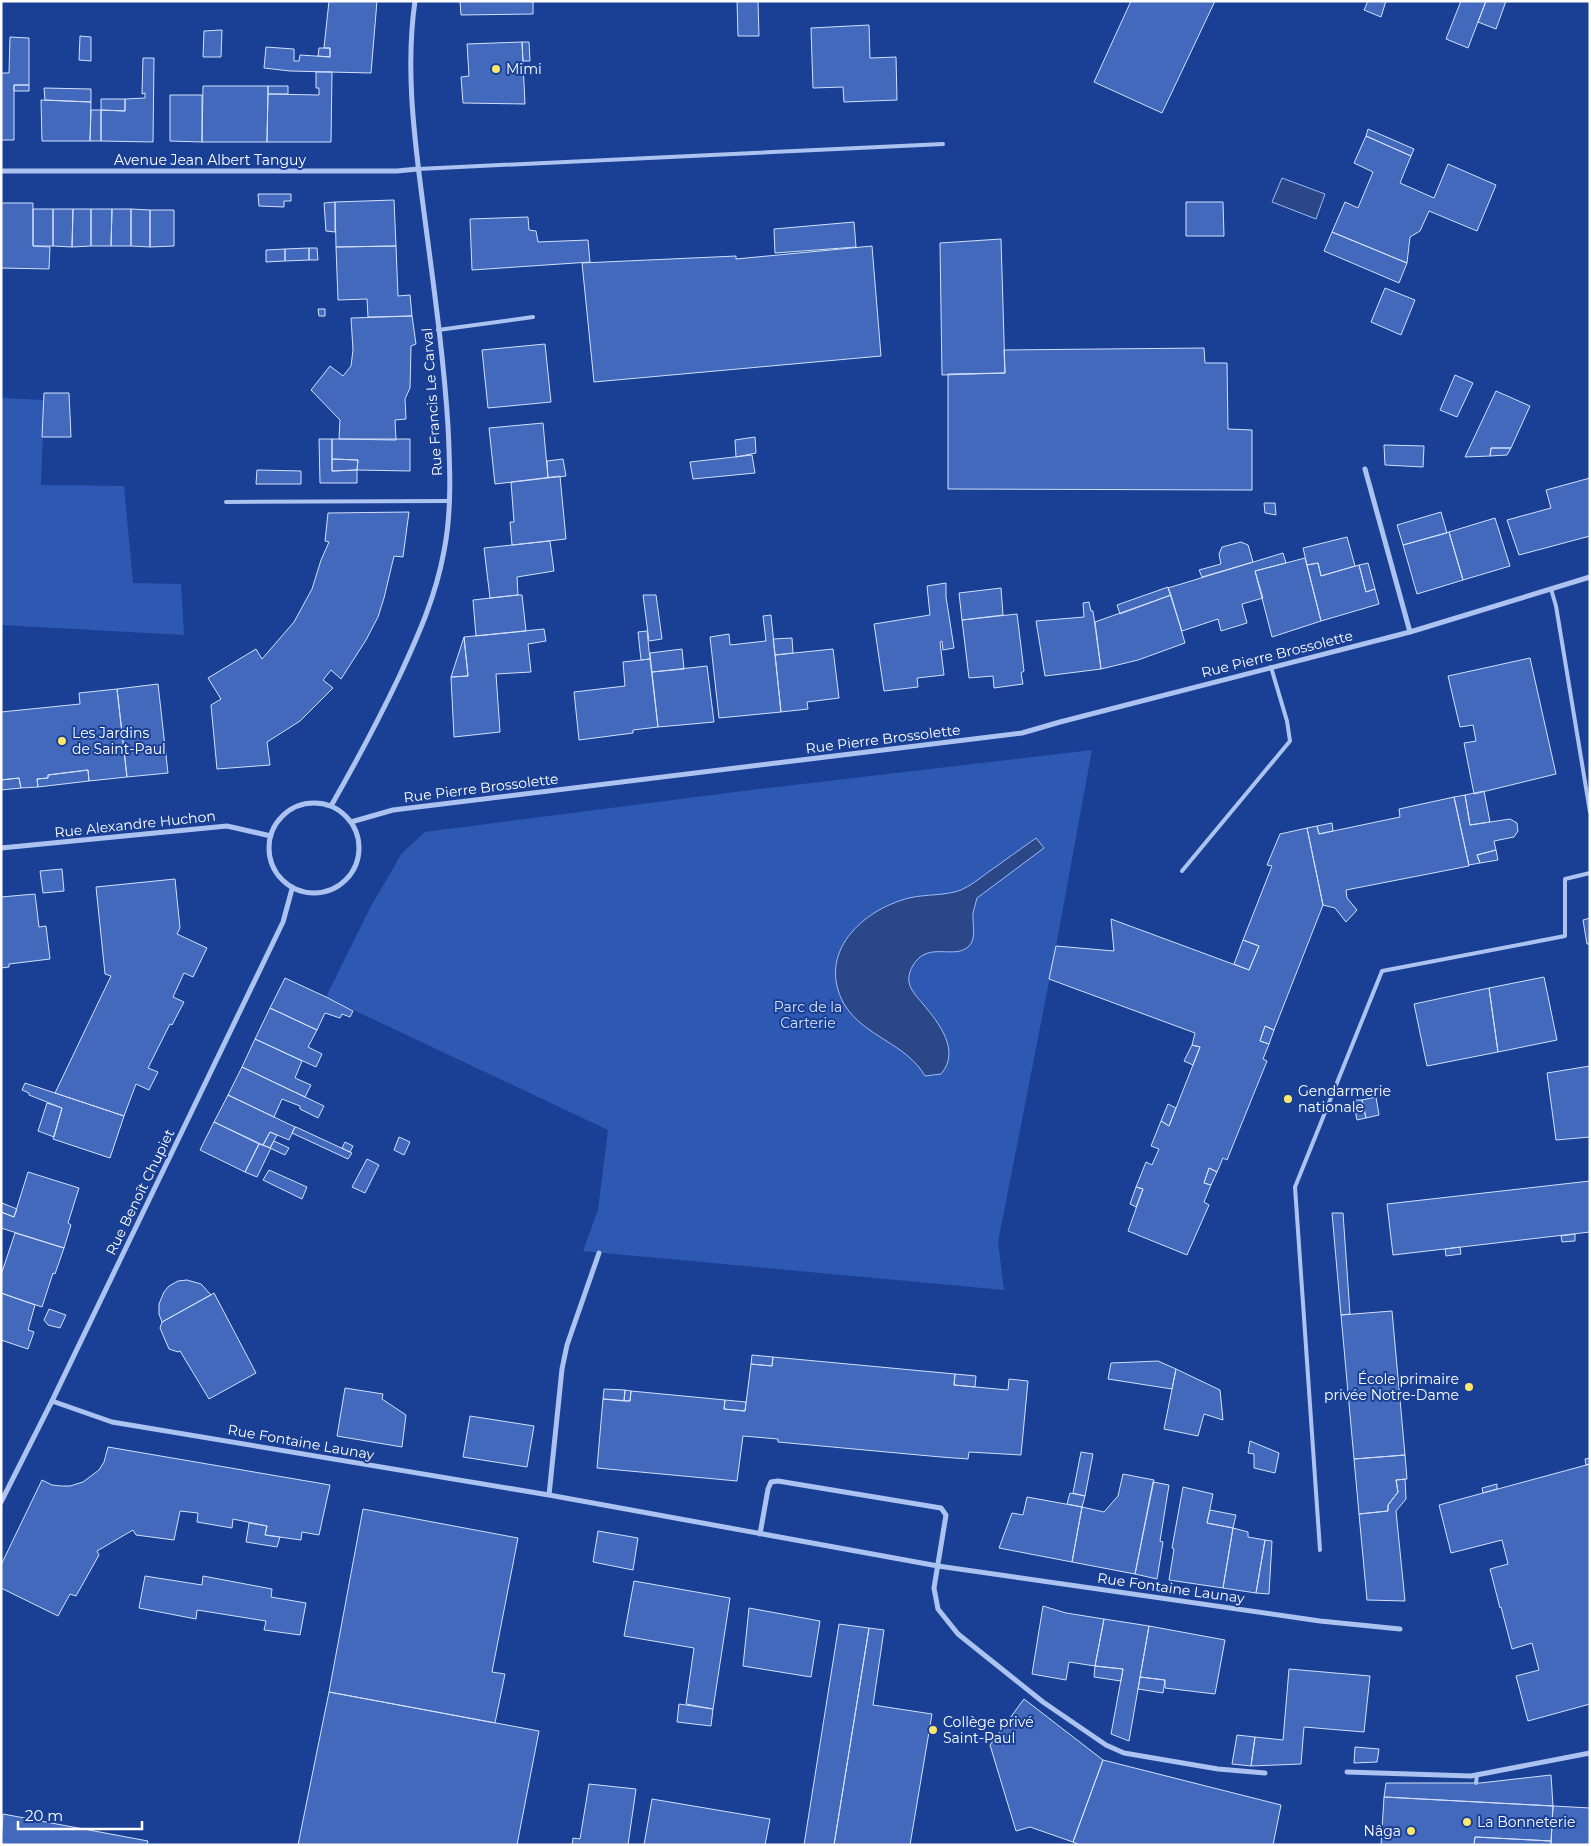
<svg xmlns="http://www.w3.org/2000/svg" width="1591" height="1846" viewBox="0 0 1591 1846" font-family="Montserrat,sans-serif">
<rect width="100%" height="100%" fill="#1a4095"/>
<!-- green -->
<path fill="#2e59b3" d="M1,398L44,400L41,485L124,486L133,583L181,584L184,635L1,625Z
M1092,750L1056,946L998,1242L1004,1290L583,1251L598,1210L608,1130L326,997L370,908L402,853L425,832L735,792Z"/>
<!-- water -->
<path fill="#2c4787" stroke="#9fbbf2" d="M1282,178L1325,194L1316,219L1272,202Z
M1036,838L1044,848L977,898C976,903 974,908 973,913C972,922 977,939 969,946C954,961 927,939 912,967C910,971 908,977 909,982C910,990 918,998 923,1004C939,1023 961,1051 941,1074L925,1076C906,1043 864,1037 844,1004C816,953 862,910 909,898C925,894 945,896 961,890C970,886 979,879 987,873C1003,861 1020,850 1036,838Z"/>
<!-- building -->
<path fill="#4369bc" stroke="#d2e0fb" d="M329,1H377L371,73L290,71L264,68L266,47L294,49V61H299L300,55L330,57V48H324Z
M460,1H533V14L461,15Z
M737,1H758L759,36H738Z
M1131,1H1215L1162,113L1094,82Z
M1368,1H1386L1381,17L1364,10Z
M1461,1H1486L1468,48L1446,39Z
M1486,1H1506L1496,29L1478,22Z
M869,25L870,58L896,57L897,100L844,102L843,87L813,88L811,28Z
M222,30L221,57H203L204,31Z
M80,36L91,37V61L79,60Z
M10,37L29,38V85H14V140H1V73H9Z
M522,42H529L530,61H523Z
M522,42L525,104L463,103L461,77L469,76L467,44Z
M319,48H330V57L318,56Z
M143,58H154L153,142L101,141V110L125,111V99L145,98V93L142,94Z
M316,72H332L331,142H267L268,94L319,95V88H316Z
M14,85H29V91H14Z
M203,86H268L267,142H202Z
M268,86H288V94H268Z
M44,88L91,89V102L45,100Z
M170,95H202V142L170,141Z
M101,99H125V111L101,110Z
M41,100L91,102L90,141H42Z
M91,110H101V141H90Z
M1368,129L1414,149L1411,156L1366,136Z
M1366,136L1411,156L1400,183L1434,198L1448,164L1496,185L1477,231L1429,211L1420,231L1410,237L1407,263L1332,232L1345,202L1358,208L1373,172L1354,163Z
M258,194H291V201H284V207L259,206Z
M394,200L396,246L336,247L335,202Z
M335,202V232L326,231L324,203Z
M1186,202H1223L1224,236H1186Z
M1,203H33V246L50,247L49,269L1,268Z
M33,209H53V246H33Z
M53,209H73L72,247L53,246Z
M73,209H91V246L72,247Z
M91,209H112L111,246H91Z
M112,209H131V246H111Z
M131,209L150,210V247L131,246Z
M150,210H174V246L150,247Z
M528,217L529,230L536,231L538,242L588,240L590,262L472,270L470,219Z
M854,222L856,247L775,253L774,229Z
M1332,232L1407,263L1399,283L1324,251Z
M1001,239L1005,373L942,375L940,243Z
M396,246L398,296L410,295L412,316L368,317L367,299L338,300L336,247Z
M872,246L881,356L594,382L582,263L736,256V259Z
M309,248V260L285,261V249Z
M309,248H317L318,260H309Z
M285,249V261L266,262V250Z
M1385,288L1415,300L1401,335L1371,322Z
M318,309H325V316H319Z
M412,316L416,344L411,346L410,388L405,399L406,419L395,420L396,440L339,439L340,420L311,390L330,366L343,376L351,366L353,350L351,318Z
M545,344L551,402L488,408L482,350Z
M1204,348L1205,363H1227L1228,429L1252,430V490L948,489V374L1005,373L1004,350Z
M1455,375L1473,383L1457,417L1440,410Z
M1496,391L1530,406L1511,448H1491L1490,456L1465,457Z
M44,393H69L71,437H42Z
M543,423L548,478L495,484L489,428Z
M755,437L756,453L736,457L735,440Z
M319,439H332V471L357,470V483H320Z
M332,439H410V471L357,470L358,460L332,459Z
M1384,445L1424,446L1423,467L1385,465Z
M1491,448H1511L1507,455L1490,456Z
M752,455L755,473L693,479L690,462Z
M332,459L358,460L357,470L332,471Z
M563,459L566,476L548,478L547,461Z
M257,470L301,471V484H256Z
M560,476L566,539L512,545L510,522H514L511,482Z
M1590,478V536L1519,555L1507,520L1551,508L1546,490Z
M1264,503H1275L1276,515L1265,513Z
M409,512L403,557L394,556L384,598L378,617L366,640L341,679L331,670L323,680L333,688L300,721L267,742L270,765L217,769L211,705L221,699L208,678L256,649L262,659L294,622L312,589L321,560L329,542L325,541L328,513Z
M1441,512L1447,533L1403,545L1397,525Z
M1495,518L1510,566L1463,580L1449,532Z
M1449,532L1463,580L1417,594L1403,545Z
M1347,537L1355,566L1321,576L1318,563L1307,565L1303,548Z
M550,541L554,571L517,577L518,595L490,598L484,548Z
M1241,542L1248,545L1253,562L1202,577L1199,570L1221,564L1219,554L1222,547Z
M1283,553L1286,563L1255,571L1263,598L1242,604L1247,623L1221,631L1218,619L1182,631L1168,588Z
M1305,558L1321,621L1272,637L1255,571Z
M1318,563L1321,576L1359,565L1366,592L1375,589L1379,604L1321,621L1307,565Z
M1368,563L1375,589L1366,592L1359,565Z
M946,583V597L954,648L943,650L942,641L940,642L944,675L917,678L918,687L884,691L874,624L930,615L927,586Z
M1168,587L1171,595L1120,614L1117,605Z
M1001,588L1003,615L962,620L959,593Z
M518,595H522L526,631L476,636L473,600Z
M643,595H656L662,639L649,641Z
M1171,595L1185,643L1138,660L1101,669L1095,622Z
M1089,602L1091,611H1093L1101,669L1045,676L1036,621L1084,617L1083,603Z
M1017,614L1024,671L1021,673L1023,684L994,688L993,676L969,678L962,620Z
M771,615L781,712L719,718L710,637L729,634L730,645L766,641L763,616Z
M544,629L546,641L528,644L531,672L496,674L500,732L454,737L451,677L468,676L464,637Z
M647,631L650,659L641,660L638,632Z
M464,637L468,676L451,677Z
M792,638L793,653L775,655L773,639Z
M682,649L684,669L652,672L650,653Z
M833,649L839,698L807,702L808,709L781,712L775,655Z
M1530,658L1556,774L1474,794L1464,743L1476,741L1473,725L1460,727L1448,676Z
M650,659L658,727L633,730V733L579,740L574,692L625,686L623,662Z
M707,666L714,722L658,727L652,672Z
M158,684L168,773L127,777L117,689Z
M117,689L127,777L89,781L88,770L48,775V778L37,779L38,787L21,788L19,778L1,780V712L80,704L79,693Z
M88,770L89,781L38,787L37,779L48,778V775Z
M19,778L21,788L1,790V780Z
M1484,791L1490,822L1470,825L1465,795Z
M1465,795L1470,825L1510,819L1517,823L1518,831L1514,837L1494,841L1496,850L1477,855L1480,863L1469,865L1454,797Z
M1454,797L1469,866L1346,890L1347,898L1357,910L1346,922L1335,908L1323,905L1307,828L1317,826L1319,834L1400,817L1399,809Z
M1332,823L1333,831L1319,834L1317,826Z
M1307,828L1323,905L1274,1030L1265,1026L1260,1041L1269,1044L1263,1059L1267,1061L1227,1160L1223,1158L1217,1172L1209,1168L1204,1183L1211,1185L1204,1202L1209,1205L1187,1255L1128,1231L1143,1189L1136,1187L1146,1162L1152,1165L1159,1149L1151,1146L1161,1121L1169,1126L1200,1047L1192,1045L1195,1033L1049,979L1056,946L1114,951L1111,919L1249,970L1259,946L1243,940L1272,866L1267,865L1280,834Z
M1496,850L1498,860L1480,863L1477,855Z
M62,869L64,891L43,893L40,871Z
M175,879L180,928L177,934L207,948L193,977L184,973L173,997L184,1002L172,1025L170,1024L148,1068L158,1072L149,1090L136,1084L124,1116L55,1093L111,976L105,974L96,887Z
M35,894L39,927L46,926L50,959L9,964V967L1,968V897Z
M1590,918V944H1587L1583,920Z
M1243,940L1259,946L1249,970L1234,964Z
M1544,977L1557,1040L1498,1052L1489,988Z
M285,978L326,997L353,1011L350,1017L342,1014L340,1018L325,1013L317,1030L270,1008Z
M1489,988L1498,1052L1427,1066L1414,1004Z
M270,1008L317,1030L308,1047L322,1054L316,1067L255,1039Z
M1265,1026L1274,1030L1269,1044L1260,1041Z
M255,1039L302,1061L295,1078L311,1085L305,1097L242,1067Z
M1192,1045L1200,1047L1193,1065L1184,1061Z
M1590,1066V1137L1556,1140L1547,1073Z
M242,1067L324,1106L318,1118L300,1109V1106L282,1099L274,1117L228,1095Z
M25,1083L124,1116L110,1158L53,1139L62,1108L29,1095V1093L22,1090Z
M228,1095L295,1127L289,1140L270,1132L263,1145L214,1122Z
M1376,1097L1379,1115L1366,1118L1362,1100Z
M1353,1100H1362L1366,1118L1357,1120Z
M47,1103L62,1108L54,1137L38,1131Z
M1168,1104L1176,1108L1169,1126L1161,1121Z
M214,1122L259,1144L245,1172L200,1150Z
M295,1127H296L352,1153L348,1159L292,1133Z
M270,1132L277,1135L270,1148L263,1145Z
M399,1137L410,1142L404,1155L394,1150Z
M274,1141L289,1148L285,1155L270,1148Z
M345,1142L353,1146L350,1152L342,1148Z
M259,1144L271,1148L257,1177L245,1172Z
M367,1159L379,1165L365,1193L352,1187Z
M1209,1168L1217,1172L1211,1185L1204,1183Z
M269,1170L307,1187L302,1199L263,1180Z
M28,1172L79,1188L68,1223L71,1225L64,1248L1,1228V1212L14,1217Z
M1590,1181V1232L1393,1255L1387,1204Z
M1136,1187L1143,1189L1136,1207L1130,1204Z
M2,1203L17,1209L14,1217L1,1212Z
M1332,1213H1343L1350,1314L1341,1315Z
M15,1233L64,1248L55,1274L53,1273L42,1307L1,1293V1275Z
M1575,1234V1241L1562,1242L1561,1236Z
M1460,1247L1461,1254L1446,1256L1445,1249Z
M187,1280L201,1284L211,1295L162,1322L159,1314V1304L164,1292L169,1286L178,1281Z
M1,1293L35,1305L28,1330L34,1332L28,1349L1,1340Z
M214,1293L256,1373L209,1399L180,1351L178,1352L169,1349L160,1328L162,1322Z
M49,1309L66,1315L60,1328L48,1325L44,1320Z
M1392,1311L1405,1455L1354,1459L1341,1315Z
M752,1355L773,1357L772,1366L751,1364Z
M773,1357L955,1374L954,1385L1008,1390L1009,1379L1028,1381L1021,1455L969,1452L968,1459L941,1457L778,1442V1439L743,1436L737,1481L597,1468L603,1399L630,1401L631,1391L725,1400L724,1409L745,1411L751,1364L772,1366Z
M1158,1361L1176,1369L1172,1389L1108,1379L1111,1363Z
M1176,1369L1220,1390L1223,1420L1204,1414L1198,1436L1164,1429Z
M955,1374L976,1376L975,1387L954,1385Z
M345,1388L383,1394L382,1399L406,1415L402,1447L337,1436Z
M604,1389L625,1390L624,1401L603,1399Z
M625,1390L631,1391L630,1401H624Z
M725,1400L746,1402L745,1411L724,1409Z
M470,1416L534,1426L527,1467L463,1457Z
M1250,1441L1279,1453L1275,1473L1254,1468V1454L1248,1453Z
M108,1447L330,1485L319,1535L302,1532L301,1540L265,1535L267,1526L233,1519L232,1528L197,1522L198,1513L180,1511L174,1540L136,1535L133,1530L97,1551L99,1555L76,1596L70,1594L58,1616L1,1588V1565L42,1480L52,1485L61,1486H70L83,1482L99,1470L104,1462Z
M1081,1452L1093,1454L1085,1496L1073,1493Z
M1405,1455L1407,1479L1396,1480L1398,1492L1388,1505V1511L1359,1514L1354,1459Z
M1590,1458V1464L1586,1465L1585,1459Z
M1590,1464V1704L1528,1721L1516,1676L1539,1670L1532,1643L1512,1649L1501,1607L1500,1608L1490,1569L1508,1564L1502,1540L1451,1553L1439,1505Z
M1123,1474L1154,1480L1135,1574L1072,1562L1082,1507L1104,1512L1118,1496Z
M1405,1479L1406,1499L1396,1511L1405,1601L1367,1600L1359,1514L1388,1511V1505L1398,1492L1396,1480Z
M1153,1482L1169,1485L1160,1541L1163,1542L1157,1579L1135,1574Z
M1497,1484V1489L1483,1493L1482,1488Z
M1183,1487L1213,1494L1207,1523L1233,1528L1223,1588L1169,1580L1174,1549L1172,1548Z
M1070,1493L1085,1496L1082,1507L1067,1504Z
M1027,1497L1082,1507L1072,1562L999,1548L1012,1513L1023,1515Z
M363,1509L518,1538L492,1672L505,1674L495,1723L329,1692Z
M1210,1510L1236,1515L1233,1528L1207,1523Z
M249,1523L267,1526L265,1535L280,1537L277,1547L246,1542Z
M1233,1528L1248,1532V1537L1265,1540L1256,1593L1223,1588Z
M598,1531L638,1538L633,1570L593,1562Z
M1265,1540L1272,1541L1269,1594L1256,1593Z
M145,1576L202,1585L203,1576L272,1589L271,1597L306,1603L300,1635L264,1630L266,1621L197,1610L196,1619L139,1608Z
M634,1581L730,1598L713,1709L686,1704L694,1648L624,1636Z
M1043,1606L1066,1613L1104,1619L1095,1666L1069,1662L1066,1680L1032,1674Z
M749,1608L820,1621L811,1677L743,1666Z
M1104,1619L1149,1626L1129,1741L1111,1734L1123,1669L1095,1666Z
M839,1624L869,1628L834,1845H804Z
M1149,1626L1225,1640L1215,1694L1165,1688V1680L1140,1677Z
M869,1628L884,1630L873,1705L932,1714L910,1845H834Z
M1095,1666L1123,1669L1121,1681L1094,1677Z
M1289,1669L1370,1676L1364,1732L1304,1727L1301,1764L1251,1766L1255,1737L1283,1740Z
M1140,1677L1165,1680L1163,1693L1138,1689Z
M329,1692L539,1731L517,1845H298Z
M1024,1699L1103,1760L1073,1842L1030,1827L1016,1831L990,1745Z
M679,1704L713,1709L711,1726L677,1722Z
M1237,1735L1255,1737L1251,1766L1232,1764Z
M1355,1747L1379,1749L1377,1762L1354,1763Z
M1103,1760L1281,1805L1273,1845H1080L1073,1842Z
M1551,1775L1553,1806L1384,1797L1386,1783H1480Z
M589,1784L636,1789L628,1845H572L573,1838L580,1839Z
M1384,1797L1553,1806L1551,1841L1475,1837L1474,1845H1381Z
M652,1799L770,1819L765,1845H644Z
M1553,1806L1590,1808V1845H1551Z
M3,1814L148,1841L147,1845H1Z
M1475,1837L1551,1841V1845H1474Z"/>
<g fill="none" stroke-linecap="round" stroke-linejoin="round">
<!-- service -->
<path stroke="#acc2f0" stroke-width="4" d="M418,169L943,144
M438,330L533,317
M226,502L449,501
M1551,589L1556,606L1590,812
M1182,871L1290,741L1287,721L1271,667
M1320,1550L1295,1187L1382,971L1565,936V879L1590,873
M1476,1783L1477,1775"/>
<!-- minor -->
<path stroke="#acc2f0" stroke-width="5" d="M1,171H397L418,169
M1365,469L1410,632
M269 848a45 45 0 1 1 90 0a45 45 0 1 1-90 0Z
M331,806C355,764 378,721 399,677C418,636 436,596 444,551C452,511 450,467 448,426C443,347 431,268 421,189C413,127 406,63 415,1
M351,822L393,810L1022,733L1060,722L1410,632L1590,577
M1,848L227,826L271,836
M52,1401L112,1422L549,1495L938,1566L1320,1621L1400,1629
M549,1495L562,1369L567,1345L599,1253
M1,1502L52,1401L283,922L292,889
M760,1534L768,1489L771,1482L778,1481L941,1508L946,1515L934,1588L938,1609L958,1634L1043,1702L1106,1745L1124,1753L1218,1769L1265,1773
M1347,1772L1471,1776L1590,1753"/>
</g>
<!-- markers -->
<g fill="#ffe76b" stroke="#1a4095" stroke-width="2">
<circle cx="496" cy="69" r="5"/>
<circle cx="62" cy="741" r="5"/>
<circle cx="1288" cy="1099" r="5"/>
<circle cx="1469" cy="1387" r="5"/>
<circle cx="933" cy="1730" r="5"/>
<circle cx="1467" cy="1822" r="5"/>
<circle cx="1411" cy="1831" r="5"/>
</g>
<g text-anchor="middle" dominant-baseline="central" stroke-width="4" stroke-linejoin="round" paint-order="stroke">
<!-- poi labels -->
<g font-size="14" fill="#fff" stroke="#1a4095" text-anchor="start">
<text x="506" y="69">Mimi</text>
<text x="72" y="733">Les Jardins<tspan x="72" dy="16">de Saint-Paul</tspan></text>
<text x="1298" y="1091">Gendarmerie<tspan x="1298" dy="16">nationale</tspan></text>
<text x="1459" y="1379" text-anchor="end">École primaire<tspan x="1459" dy="16">privée Notre-Dame</tspan></text>
<text x="943" y="1722">Collège privé<tspan x="943" dy="16">Saint-Paul</tspan></text>
<text x="1477" y="1822">La Bonneterie</text>
<text x="1401" y="1831" text-anchor="end">Nâga</text>
</g>
<!-- street labels -->
<g font-size="14" fill="#fff" stroke="#1a4095">
<text x="210" y="160">Avenue Jean Albert Tanguy</text>
<text transform="translate(432 402) rotate(-94)">Rue Francis Le Carval</text>
<text transform="translate(1277 654) rotate(-14)">Rue Pierre Brossolette</text>
<text transform="translate(883 739) rotate(-7)">Rue Pierre Brossolette</text>
<text transform="translate(481 788) rotate(-7)">Rue Pierre Brossolette</text>
<text transform="translate(135 824) rotate(-6)">Rue Alexandre Huchon</text>
<text transform="translate(140 1192) rotate(-64)">Rue Benoît Chupiet</text>
<text transform="translate(301 1442) rotate(10)">Rue Fontaine Launay</text>
<text transform="translate(1171 1588) rotate(8)">Rue Fontaine Launay</text>
</g>
<!-- park labels -->
<g font-size="14" fill="#d2e0fb" stroke="#1a4095">
<text x="808" y="1007">Parc de la<tspan x="808" dy="16">Carterie</tspan></text>
</g>
</g>
<!-- border -->
<rect width="1591" height="1846" fill="none" stroke="#ffffff" stroke-width="5"/>
<!-- scale -->
<path d="M18 1821v8h124v-8" fill="none" stroke="#ffffff" stroke-width="2.5"/>
<text x="25" y="1821" font-size="15" fill="#ffffff" stroke="#1a4095" stroke-width="4" paint-order="stroke">20 m</text>
</svg>
